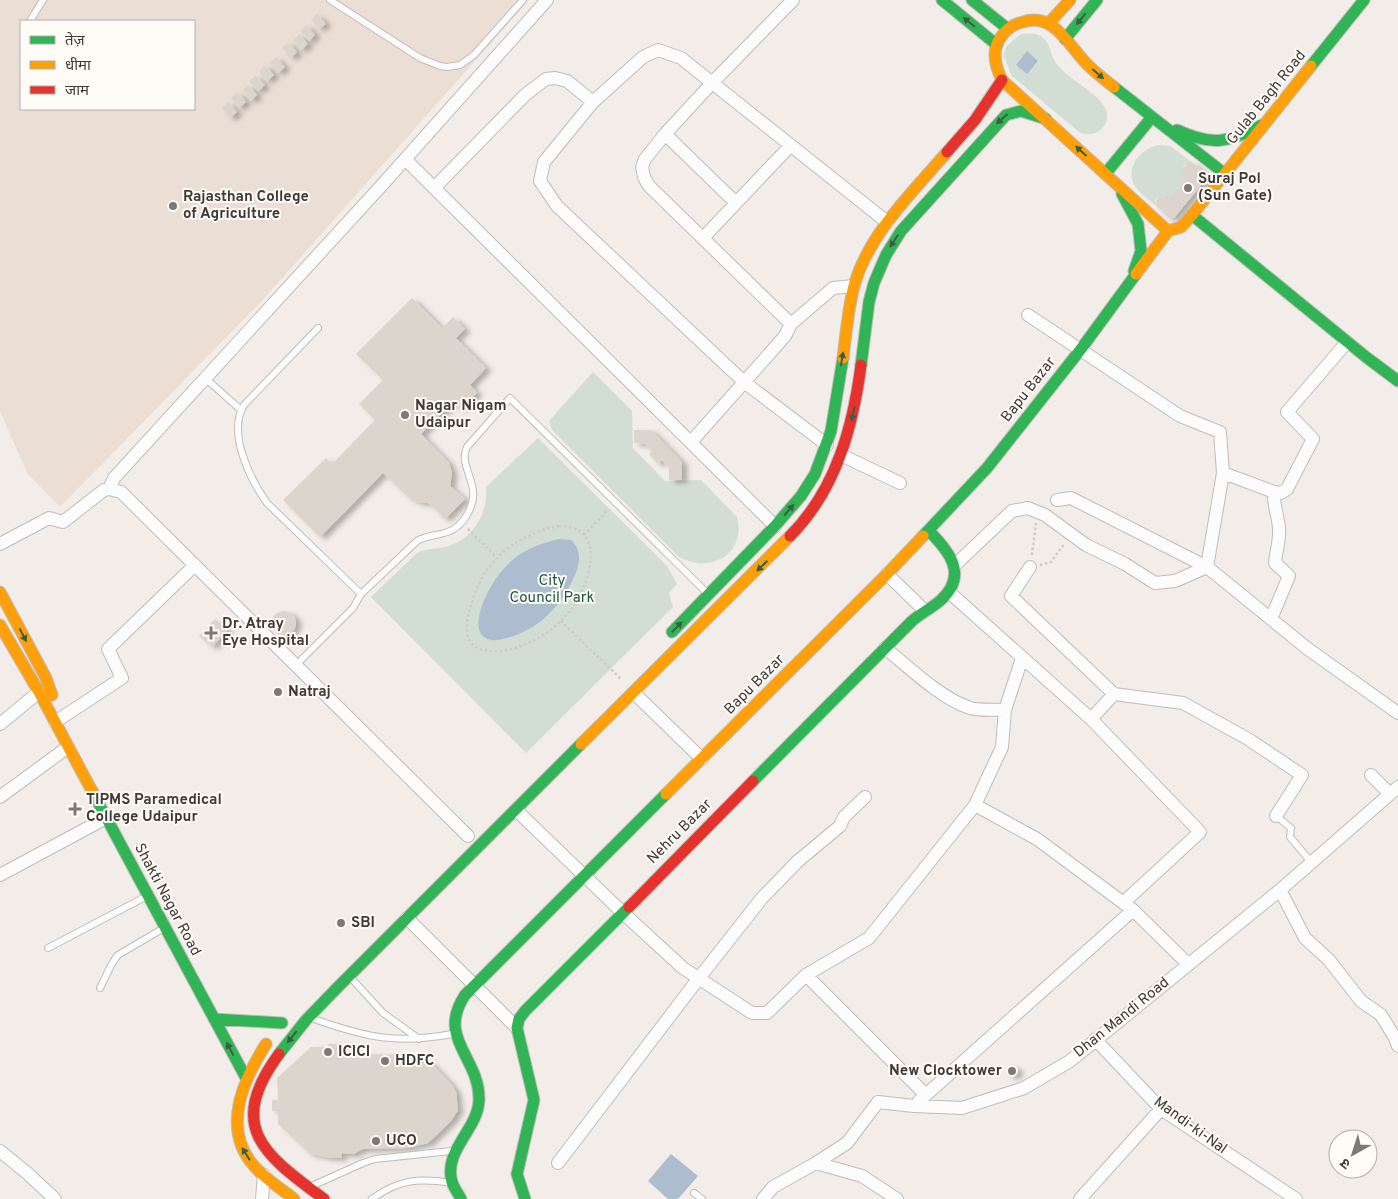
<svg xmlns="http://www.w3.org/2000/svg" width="1398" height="1199" viewBox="0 0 1398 1199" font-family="Overpass,'Noto Sans Devanagari',sans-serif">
<defs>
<filter id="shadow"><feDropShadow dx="5.5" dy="3" stdDeviation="2.5" flood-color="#0004"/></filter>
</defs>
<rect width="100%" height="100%" fill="#f2ede8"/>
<!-- built -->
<path fill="#ebdfd5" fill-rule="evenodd" d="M0,0H529L260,303L60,507L27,473L0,411ZM21,21H194V109H21Z"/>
<!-- green -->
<path fill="#d2ded4" d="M1022,34C1029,33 1039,33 1044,39C1051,45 1050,55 1056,63C1067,79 1094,90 1104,106C1115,124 1095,140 1079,132L1011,75L1004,55L1006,47L1017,37Z
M1159,145L1170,146L1193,163H1187L1184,165L1183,172L1187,178L1168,199L1165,197L1159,196L1155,201V205C1149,199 1139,193 1135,186C1124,168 1141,148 1159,145Z
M593,372L632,411L633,448L665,481L701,480L737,517C747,555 708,575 678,556L552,430L549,421Z
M538,438L667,566L677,584L669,593L673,607L526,753L371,597L417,553C426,548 435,549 444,547C472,541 488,515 486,487Z"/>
<!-- water -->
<path fill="#adbccf" d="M1027,51L1038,61L1027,74L1016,65Z
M559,539L571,540C582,550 580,563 575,575C563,604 541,627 511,637C505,638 498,641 492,640C466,637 484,597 492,585C497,576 504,568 511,561C525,549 542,543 559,539Z
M671,1154L698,1176L678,1199H668L648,1181Z"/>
<!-- building -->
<path fill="#dcd5ce" filter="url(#shadow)" d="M317,14L326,24L319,29L311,20Z
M307,25L315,35L309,41L300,31Z
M299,34L308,44L301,50L293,40Z
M288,42L297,52L291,58L282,48Z
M276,57L285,67L278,73L269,63Z
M265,65L274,75L267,81L259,71Z
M256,76L265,85L258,91L249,81Z
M248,85L257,95L251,101L242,91Z
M237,92L246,102L239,108L231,98Z
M228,102L237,112L230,118L222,108Z
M1187,163H1193L1206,174V179L1174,218H1169L1155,205V203L1159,196L1165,197L1168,199L1187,178L1183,174L1182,170Z
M412,298L442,328L453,317L465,329L456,338L486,368L470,385L477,393L461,409L453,402L421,434L449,463L452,473L450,486L465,499L445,519L428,503L417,502L408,497L383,473L320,537L283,500L326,458L332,464L375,420L359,404L383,380L356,354Z
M634,430H651L682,462V480H669V468L662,460L658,464L649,454L652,451L645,444L634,443Z
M272 623a12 12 0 1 1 24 0a12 12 0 1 1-24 0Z
M215,619L228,630L212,647L199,636Z
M328,1044H346V1049H355L364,1054L412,1055L429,1061L452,1085L456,1092L458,1110L451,1121L428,1143L407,1148L363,1149L353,1154L342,1153L341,1158L325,1157L309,1153L278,1124V1111H272V1100H278L277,1078L311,1047H327Z
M1006.5 1071a5.5 5.5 0 1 1 11 0a5.5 5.5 0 1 1-11 0Z"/>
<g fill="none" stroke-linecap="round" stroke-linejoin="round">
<!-- lane casing -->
<g stroke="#c0bcb8" stroke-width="8">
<path id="lane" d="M330,0L420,58L440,66L447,67L460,65L474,55L523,0
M30,21L43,0
M318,328L244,405C227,433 250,479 267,503L361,594
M205,378L241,410
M296,665L353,608L361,594L417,541C429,534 443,536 454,529C461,524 466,518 469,511C483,484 457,467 467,447L510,398L706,592
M1276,816L1291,828L1290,837L1312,863
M48,948L147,896
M352,979L383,1013L419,1039
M100,988C106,977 110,964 118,955L164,928
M314,1019C368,1038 396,1044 453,1034
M314,1185L363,1163L375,1159L451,1151
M694,1193L702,1199
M372,1199C399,1179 420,1178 451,1183"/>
</g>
<!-- street casing -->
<g stroke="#c0bcb8" stroke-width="14">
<path id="street" d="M665,134L735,202
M405,159L775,526
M434,188L525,95L546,79L555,78L567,81L593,102
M703,238L790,146
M1028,315L1180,416L1220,432L1223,473L1207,567L1308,649L1398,713
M791,324L649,186L644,177L642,167L645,159L665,134L712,83L793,0
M691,442L785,336L791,324L833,288L854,286
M827,445L744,382L557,206L540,181L544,162L593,102L643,57L658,50L681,58L887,222
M841,455L900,483
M1223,473L1274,492L1281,493L1287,489L1313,439L1287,412L1347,342
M109,489L114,478L382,185L547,0
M0,544L49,518L63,522L104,490L109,489L121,492L468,836
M955,565L1012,511L1028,508L1045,515L1086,545L1125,564L1155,583L1175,581L1207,567L1071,498L1057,500
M1030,567L1011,596L1114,694L1183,703L1248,739L1302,775L1276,816
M887,574L925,611
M949,592L1091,719L1200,832L1123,903
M1271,619L1289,576L1275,563C1276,551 1280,540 1279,528C1278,515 1273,505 1274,492
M885,648C910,668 940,698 970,708C980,711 994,709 1005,710
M634,693L702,759
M1091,719L1114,694
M55,722L122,678L108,649L195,565
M0,724L39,692
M1371,775L1390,794
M0,797L68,747
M975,805L1002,747L1005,710L1022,658
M516,810L622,912L683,968L752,1013H767L806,975
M0,875L106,818
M1280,890L1305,938L1329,960L1361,1001L1381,1015L1395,1038L1398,1046
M407,918L517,1028
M1095,1039L1161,1109L1296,1199
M926,1095L806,975L869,938L975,805L1037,839L1133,910
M919,1101L1133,910L1188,964
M0,1151L27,1173L55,1199
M558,1163L699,978L762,898L798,861L840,826L844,817L865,797
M816,1163L862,1176L897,1199
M262,1199L264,1175
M763,1199L773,1187L816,1163L847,1143L878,1102L914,1106L962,1108L1024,1088L1070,1061L1280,890L1398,787
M1080,1199L1161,1109"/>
</g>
<!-- fast casing -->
<g stroke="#c0bcb8" stroke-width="13">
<path id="fast" d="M942,0L997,45
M972,0L1008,29
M1065,39L1097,0
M1311,66L1364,0
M1114,87L1225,174
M1177,130C1213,147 1228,142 1262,125
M1106,173L1152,117
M1122,194L1138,224L1141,251L1134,271
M1192,215L1366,357L1398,381
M861,365L869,302L874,283L886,255L901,231L1006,115L1021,111L1046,119
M923,536L987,468L1081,349L1136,274
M672,632L775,526L801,496L815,474L831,431L843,358
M753,781L912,621C921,613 932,608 941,600C968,575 950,552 929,531
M92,791L246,1078
M214,1019L282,1023
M279,1054L306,1020L336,989L581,744
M461,1199C458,1193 454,1188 452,1182C443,1150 478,1130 479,1100C480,1057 436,1039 465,995L666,794
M525,1199L517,1174L534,1100L517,1028L519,1019L525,1011L629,907"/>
</g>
<!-- slow casing -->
<g stroke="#c0bcb8" stroke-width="13">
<path id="slow" d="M1049,23L1070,0
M1114,87C1104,79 1094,72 1085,62C1068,44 1053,12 1023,22C1014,24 1006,29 1001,37C991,50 995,66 1002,80L1168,231
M1136,274L1168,231L1181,227L1192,215L1311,66
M843,358C846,334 848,309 854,286C869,233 913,192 947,152
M0,592L46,678L52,695
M0,625L39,692L92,791
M581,744L790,536
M666,794L887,574L923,536
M266,1044C244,1079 223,1124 250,1161C262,1177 279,1187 294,1199"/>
</g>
<!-- jam casing -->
<g stroke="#c0bcb8" stroke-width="13">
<path id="jam" d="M947,152L975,120L1002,80
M790,536C836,490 853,427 861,365
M629,907L753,781
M279,1054C225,1128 265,1155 324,1199"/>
</g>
<!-- path -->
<path stroke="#cecbca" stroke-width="2.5" stroke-dasharray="2.5 2.5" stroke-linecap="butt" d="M559,526C610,526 589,586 570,611C557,627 540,639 521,646C500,654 464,657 467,624C467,616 470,609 472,602C476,589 482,575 491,565C508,544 532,531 559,526Z
M468,529L497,558
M584,535L609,509
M1032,555L1036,523
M1040,565L1051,562L1065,543
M561,621L621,679"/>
<!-- lane -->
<use href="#lane" stroke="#fdfcfc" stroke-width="6"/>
<!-- street -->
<use href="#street" stroke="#fdfcfc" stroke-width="12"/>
<!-- fast -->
<use href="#fast" stroke="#30b455" stroke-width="11"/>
<!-- slow -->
<use href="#slow" stroke="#ff9f0a" stroke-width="11"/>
<!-- jam -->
<use href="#jam" stroke="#e5322d" stroke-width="11"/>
</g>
<!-- one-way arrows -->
<defs><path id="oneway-solid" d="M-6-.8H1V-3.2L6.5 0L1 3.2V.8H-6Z" transform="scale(1.25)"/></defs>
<g fill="#3a5f40">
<use href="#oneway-solid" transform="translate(1081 19) rotate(129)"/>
<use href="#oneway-solid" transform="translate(969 22) rotate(-141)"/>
<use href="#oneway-solid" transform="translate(1098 74) rotate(41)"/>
<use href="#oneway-solid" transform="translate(1002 119) rotate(139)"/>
<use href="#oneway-solid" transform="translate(1081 151) rotate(-138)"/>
<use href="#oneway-solid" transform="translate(894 241) rotate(124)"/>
<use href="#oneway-solid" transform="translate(842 359) rotate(-81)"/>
<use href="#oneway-solid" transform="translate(853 414) rotate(102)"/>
<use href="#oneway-solid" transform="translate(789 510) rotate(-49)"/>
<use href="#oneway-solid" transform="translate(762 566) rotate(135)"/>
<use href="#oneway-solid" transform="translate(677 627) rotate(-46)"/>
<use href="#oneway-solid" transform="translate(23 635) rotate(62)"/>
<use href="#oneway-solid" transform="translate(292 1037) rotate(129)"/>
<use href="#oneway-solid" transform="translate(230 1049) rotate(-118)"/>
<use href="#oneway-solid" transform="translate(246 1154) rotate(-122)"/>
</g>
<!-- markers -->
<g fill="#7e7975" stroke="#fffbf7" stroke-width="2">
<circle cx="1188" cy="188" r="5"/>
<circle cx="173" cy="206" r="5"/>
<circle cx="405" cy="415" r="5"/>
<path d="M208.5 625.5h5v5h5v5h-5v5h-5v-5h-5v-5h5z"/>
<circle cx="278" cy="692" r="5"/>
<path d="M72.5 801.5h5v5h5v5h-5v5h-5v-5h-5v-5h5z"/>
<circle cx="341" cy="923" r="5"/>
<circle cx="328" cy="1052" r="5"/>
<circle cx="385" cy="1061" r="5"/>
<circle cx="1012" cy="1071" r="5"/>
<circle cx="376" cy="1141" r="5"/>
</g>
<g text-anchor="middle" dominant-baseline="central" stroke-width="4" stroke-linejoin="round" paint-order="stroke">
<!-- street labels -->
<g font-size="15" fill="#3f3b37" stroke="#fffbf7">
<text transform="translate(1267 98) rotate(-51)">Gulab Bagh Road</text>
<text transform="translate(1029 390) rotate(-52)">Bapu Bazar</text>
<text transform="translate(755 685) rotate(-45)">Bapu Bazar</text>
<text transform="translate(680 832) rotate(-45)">Nehru Bazar</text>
<text transform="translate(167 900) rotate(62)">Shakti Nagar Road</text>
<text transform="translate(1122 1018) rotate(-39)">Dhan Mandi Road</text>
<text transform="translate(1190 1126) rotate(36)">Mandi-ki-Nal</text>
</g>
<!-- poi labels -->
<g font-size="15" font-weight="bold" fill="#3f3b37" stroke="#fffbf7" text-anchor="start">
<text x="1198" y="179">Suraj Pol<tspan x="1198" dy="17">(Sun Gate)</tspan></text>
<text x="183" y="197">Rajasthan College<tspan x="183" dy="17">of Agriculture</tspan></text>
<text x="415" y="406">Nagar Nigam<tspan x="415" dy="17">Udaipur</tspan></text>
<text x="222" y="624">Dr. Atray<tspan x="222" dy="17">Eye Hospital</tspan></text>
<text x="288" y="692">Natraj</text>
<text x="86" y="800">TIPMS Paramedical<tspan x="86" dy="17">College Udaipur</tspan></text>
<text x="351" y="923">SBI</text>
<text x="338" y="1052">ICICI</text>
<text x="395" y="1061">HDFC</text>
<text x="1002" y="1071" text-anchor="end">New Clocktower</text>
<text x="386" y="1141">UCO</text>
</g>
<!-- park labels -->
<g font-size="15" fill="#1b593d" stroke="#fffbf7">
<text x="552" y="581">City<tspan x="552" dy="17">Council Park</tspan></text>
</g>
</g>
<!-- legend -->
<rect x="20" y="20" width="175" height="90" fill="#fffbf7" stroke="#b2aeaa"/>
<rect x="30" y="36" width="25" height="8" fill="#30b455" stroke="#b2aeaa"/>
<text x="65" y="45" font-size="15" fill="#3f3b37">तेज़</text>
<rect x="30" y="61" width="25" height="8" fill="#ff9f0a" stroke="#b2aeaa"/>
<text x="65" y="70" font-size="15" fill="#3f3b37">धीमा</text>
<rect x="30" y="86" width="25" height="8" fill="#e5322d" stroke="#b2aeaa"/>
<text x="65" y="95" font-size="15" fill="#3f3b37">जाम</text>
<!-- north arrow -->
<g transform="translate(1353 1154) rotate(219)"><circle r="24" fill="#fffbf7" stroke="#b2aeaa"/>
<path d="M0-4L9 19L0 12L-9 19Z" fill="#7e7975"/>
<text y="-8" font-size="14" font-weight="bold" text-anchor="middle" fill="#3f3b37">उ</text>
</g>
</svg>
